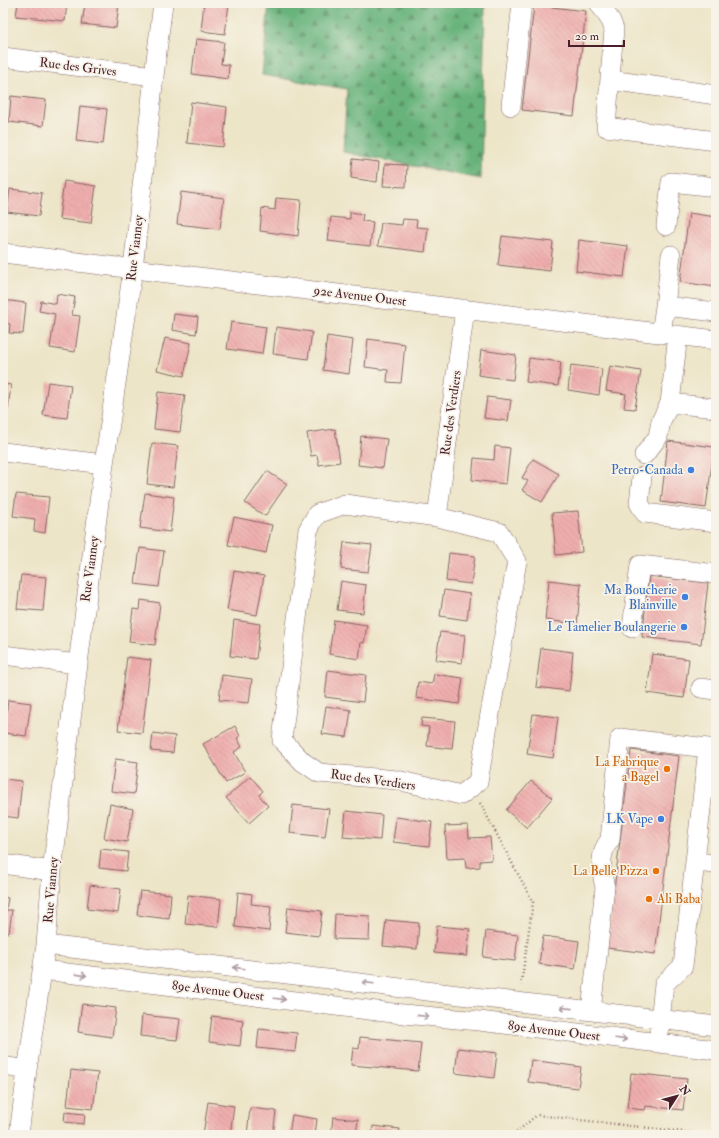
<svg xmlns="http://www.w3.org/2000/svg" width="719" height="1138" viewBox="0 0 719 1138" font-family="'IM FELL Double Pica',serif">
<defs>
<pattern id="forest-firs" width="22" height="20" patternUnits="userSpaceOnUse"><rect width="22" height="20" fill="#68b37b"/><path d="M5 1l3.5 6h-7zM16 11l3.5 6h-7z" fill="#589165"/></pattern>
<pattern id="building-back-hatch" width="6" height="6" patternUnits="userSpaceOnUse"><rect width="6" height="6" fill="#efaead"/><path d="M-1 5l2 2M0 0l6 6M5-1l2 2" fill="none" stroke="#ce9595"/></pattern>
</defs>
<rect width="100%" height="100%" fill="#f7f3e8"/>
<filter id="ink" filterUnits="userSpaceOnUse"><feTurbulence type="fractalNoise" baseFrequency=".025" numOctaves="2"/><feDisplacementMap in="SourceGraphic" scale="8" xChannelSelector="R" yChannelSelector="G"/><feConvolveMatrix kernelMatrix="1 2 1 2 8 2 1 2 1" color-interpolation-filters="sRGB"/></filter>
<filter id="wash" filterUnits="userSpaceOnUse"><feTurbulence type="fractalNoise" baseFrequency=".012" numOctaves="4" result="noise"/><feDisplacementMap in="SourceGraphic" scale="16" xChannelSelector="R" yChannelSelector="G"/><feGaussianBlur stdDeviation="0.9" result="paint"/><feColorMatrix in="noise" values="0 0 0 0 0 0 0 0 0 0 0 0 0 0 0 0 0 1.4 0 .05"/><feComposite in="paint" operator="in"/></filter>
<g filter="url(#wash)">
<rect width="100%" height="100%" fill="#ede5c8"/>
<!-- forest -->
<path fill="url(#forest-firs)" stroke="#596953" d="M269,3H485L481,179L343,152L347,89L262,75Z"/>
<g id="blocks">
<!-- building -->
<path fill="url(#building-back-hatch)" d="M18,3H67L65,21L16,16Z
M85,3H119L116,28L82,24Z
M204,3L229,4L225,34L201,31Z
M534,5L586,11L574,116L522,110Z
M196,39L224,42L221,64L229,65L228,79L192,74Z
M11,96L46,100L43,126L9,122Z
M191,102L227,107L223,147L187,143Z
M80,106L107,109L103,144L76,141Z
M353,159L379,162L377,182L351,178Z
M385,164L407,165L406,187L383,186Z
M64,181L96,186L91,223L59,219Z
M10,189L42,193L39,216L7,212Z
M181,192L224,198L220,229L177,224Z
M276,198L301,200L298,236L260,231L262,208L275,210Z
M350,212L363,214L362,221L373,222L370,246L328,241L331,217L350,219Z
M689,213L716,217V287L680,282Z
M403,219L417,220L416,227L428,228L425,252L378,246L381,223L402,225Z
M502,236L553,242L550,271L498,265Z
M579,240L628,246L624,277L576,271Z
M57,294L75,297L72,315L80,316L75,352L50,348L55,314L39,311L41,301L56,304Z
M3,300L26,303L23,334L9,333L10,324L3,323Z
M174,314L198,317L196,334L172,330Z
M231,322L266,327L262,354L227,349Z
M276,327L312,332L308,359L273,354Z
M327,336L353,340L349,374L323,370Z
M165,338L191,343L184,376L157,370Z
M368,339L405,344L401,383L387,382L388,370L365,367Z
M481,350L516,355L513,380L478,375Z
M529,358L561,362L558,386L526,382Z
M571,365L602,369L599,395L568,390Z
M610,366L641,371L635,409L624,408L626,394L606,391Z
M48,382L71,385L67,418L43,415Z
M3,384L11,385L8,409L3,408Z
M158,392L185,395L180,432L154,429Z
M487,397L511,400L508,421L484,418Z
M335,429L340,462L319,465L317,455L311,456L307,433Z
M361,436L387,439L383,468L358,465Z
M668,441L714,447L706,508L661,502Z
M152,443L178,446L173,487L147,484Z
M495,446L510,448L506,484L472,480L474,458L494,460Z
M533,459L559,474L542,502L522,490L528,481L522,478Z
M267,471L287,484L265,516L245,503Z
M3,488L6,489L4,508H3Z
M145,493L174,497L170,532L140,528Z
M16,494L49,497L45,533L34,531L35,519L13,516Z
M578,511L582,552L556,555L552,513Z
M234,517L272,525L266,553L228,545Z
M344,542L372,545L368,572L341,569Z
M140,548L164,551L159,587L135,584Z
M449,553L475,556L471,584L446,581Z
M234,571L264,576L257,615L227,610Z
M21,575L46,577L43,611L17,609Z
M649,576L708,583L701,644L642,637Z
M549,580L581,584L577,624L545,620Z
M341,581L366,585L363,613L337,610Z
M444,590L470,594L467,620L440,616Z
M141,600L160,603L155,645L129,642L133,609L140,610Z
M234,620L260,624L256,659L230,656Z
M334,620L367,625L364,643L361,642L359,659L329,654Z
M440,632L465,635L462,663L436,660Z
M541,648L573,652L569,691L536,687Z
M652,654L689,659L684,698L647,693Z
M127,657L151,660L142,733L118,730Z
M328,670L366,675L363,702L325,697Z
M434,674L463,678L459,704L416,698L418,682L432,684Z
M222,675L252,679L249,703L219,700Z
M8,700L31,703L26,736L4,733Z
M326,706L351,710L347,737L322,734Z
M533,714L558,717L553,758L527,754Z
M422,718L455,721L452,749L427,746L429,727L421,726Z
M235,726L240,736L237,738L242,747L234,752L245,772L226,783L203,744Z
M153,733L175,736L173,753L151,751Z
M631,750L679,756L655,954L607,948Z
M115,759L138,762L134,794L111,791Z
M250,776L263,791L259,795L268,806L249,823L226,798Z
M3,779L22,781L18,818L3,816Z
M531,781L552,798L527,828L506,810Z
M110,804L133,809L127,842L104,838Z
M293,805L329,809L325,837L290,833Z
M346,811L382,815L380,840L343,837Z
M396,817L432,822L429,846L393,842Z
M468,825L469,838L490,837L492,860L480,861V867L466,868L465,858L447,859L445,826Z
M101,849L128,852L126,871L99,868Z
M90,885L121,889L118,913L87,909Z
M140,891L171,894L169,919L137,915Z
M238,892L252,894L251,904L271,906L269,931L235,927Z
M188,895L221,899L218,927L185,924Z
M3,897L8,898L6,910H12L9,933L3,932Z
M288,907L322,911L319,936L285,932Z
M335,914L370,916L369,940L334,939Z
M386,920L419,923L417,949L383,946Z
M437,926L470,929L467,956L434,953Z
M486,931L518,935L515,961L483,957Z
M543,936L579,941L575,969L539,964Z
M82,1004L116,1008L112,1037L78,1032Z
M142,1015L180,1019L177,1040L140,1036Z
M212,1016L243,1020L240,1046L209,1042Z
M259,1029L297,1033L295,1052L257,1048Z
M360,1037L421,1043L418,1071L351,1065L353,1048L359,1049Z
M458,1048L497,1053L494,1078L455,1073Z
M531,1060L581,1067L578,1088L528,1082Z
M71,1070L98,1073L93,1109L67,1106Z
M631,1073L687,1079L683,1110L646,1106L645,1110L627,1108Z
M208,1102L234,1106L230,1135H203Z
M250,1108L276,1111L273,1135H247Z
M65,1112L85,1114L84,1124L64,1122Z
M292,1115L317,1119L315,1135H289Z
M333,1117L358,1120L356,1135H331Z
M373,1126L400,1129L399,1135H372Z
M417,1131L436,1134V1135H416Z"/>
</g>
</g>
<g filter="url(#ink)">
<use href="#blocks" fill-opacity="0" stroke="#836462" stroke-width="1"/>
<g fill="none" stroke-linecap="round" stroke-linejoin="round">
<!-- minor casing -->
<g stroke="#836462" stroke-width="20">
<path id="minor" d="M599,3L611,21L614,29L606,127L716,141
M3,57L154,76
M610,80L716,95
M511,106L522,3
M666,226L671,182L716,187
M3,253L716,340
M665,306L671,255
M661,334L665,306L716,312
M678,335L670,403L716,408
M3,452L104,464
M644,455L658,437L661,421L670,403
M642,477L639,503L645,513L716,522
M345,504L437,517L499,532L517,561L478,782L461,795L397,780L319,773L303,762L282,740L308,530L317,514Z
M437,517L465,309
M632,628L640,565L716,574
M3,655L78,664
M701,688L716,690
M695,862L716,864
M3,864L52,871
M46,945L716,1026
M43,970L393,1013L479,1021L716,1050
M591,1011L605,887C601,872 599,852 610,840L620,738L708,748L683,966L664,984L659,1030
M3,1066L27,1070
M19,1135L27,1070L46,945L52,871L78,664L104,464L133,269L154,76L163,3"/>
</g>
<!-- path -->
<path stroke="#836462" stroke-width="2.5" stroke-dasharray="1 3" stroke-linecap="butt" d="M480,803L533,902L521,985
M513,1135L537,1115L710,1135"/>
<!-- minor -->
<use href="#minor" stroke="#fff" stroke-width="19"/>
</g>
<!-- one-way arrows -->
<defs><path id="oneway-shaft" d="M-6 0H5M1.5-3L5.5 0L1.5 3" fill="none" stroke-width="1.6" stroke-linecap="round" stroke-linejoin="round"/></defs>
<g stroke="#ae9aa0">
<use href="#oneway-shaft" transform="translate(239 968) rotate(-173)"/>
<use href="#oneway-shaft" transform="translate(81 975) rotate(7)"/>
<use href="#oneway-shaft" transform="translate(368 983) rotate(-173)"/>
<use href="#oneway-shaft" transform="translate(280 999) rotate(7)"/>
<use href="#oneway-shaft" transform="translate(566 1008) rotate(-174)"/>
<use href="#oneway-shaft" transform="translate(423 1016) rotate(6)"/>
<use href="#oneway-shaft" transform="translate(621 1039) rotate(7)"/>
</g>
</g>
<!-- markers -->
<g fill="#3f7fe0" stroke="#f7f3e8" stroke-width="1.5">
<circle cx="691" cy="470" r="4"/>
<circle cx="685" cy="597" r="4"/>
<circle cx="684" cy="627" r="4"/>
<circle cx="661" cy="819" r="4"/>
</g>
<g fill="#e8710a" stroke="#f7f3e8" stroke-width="1.5">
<circle cx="667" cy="769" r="4"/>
<circle cx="656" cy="871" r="4"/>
<circle cx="649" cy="899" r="4"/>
</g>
<g text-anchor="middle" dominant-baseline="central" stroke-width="3.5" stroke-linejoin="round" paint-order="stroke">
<!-- street labels -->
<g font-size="13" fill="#4a1f2b" stroke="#f7f3e8">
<text transform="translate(78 67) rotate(7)">Rue des Grives</text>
<text transform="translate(135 248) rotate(-83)">Rue Vianney</text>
<text transform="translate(360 296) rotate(7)">92e Avenue Ouest</text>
<text transform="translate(451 413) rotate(-82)">Rue des Verdiers</text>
<text transform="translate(90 569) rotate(-82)">Rue Vianney</text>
<text transform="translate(373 780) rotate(8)">Rue des Verdiers</text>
<text transform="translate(51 890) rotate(-85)">Rue Vianney</text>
<text transform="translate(218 991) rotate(7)">89e Avenue Ouest</text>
<text transform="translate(554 1031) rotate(7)">89e Avenue Ouest</text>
</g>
<!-- shop labels -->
<g font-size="13" fill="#366cbe" stroke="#f7f3e8" text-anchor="end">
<text x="683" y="470">Petro-Canada</text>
<text x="677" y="590">Ma Boucherie<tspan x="677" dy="15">Blainville</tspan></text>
<text x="676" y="627">Le Tamelier Boulangerie</text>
<text x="653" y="819">LK Vape</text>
</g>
<!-- food labels -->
<g font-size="13" fill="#c56008" stroke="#f7f3e8" text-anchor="end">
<text x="659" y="762">La Fabrique<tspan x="659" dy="15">a Bagel</tspan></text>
<text x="648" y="871">La Belle Pizza</text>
<text x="657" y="899" text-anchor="start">Ali Baba</text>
</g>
</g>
<!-- margin -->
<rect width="719" height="1138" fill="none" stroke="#f7f3e8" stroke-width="16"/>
<!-- north arrow -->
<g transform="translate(677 1096) rotate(54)" stroke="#f7f3e8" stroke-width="3" paint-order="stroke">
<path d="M0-3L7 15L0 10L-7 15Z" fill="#4a1f2b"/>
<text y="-6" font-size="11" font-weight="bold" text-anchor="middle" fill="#4a1f2b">N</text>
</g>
<!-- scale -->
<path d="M569 40v6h55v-6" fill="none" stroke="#4a1f2b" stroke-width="2"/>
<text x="575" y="40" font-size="12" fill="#4a1f2b" stroke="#f7f3e8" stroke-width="3" paint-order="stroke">20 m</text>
</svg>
